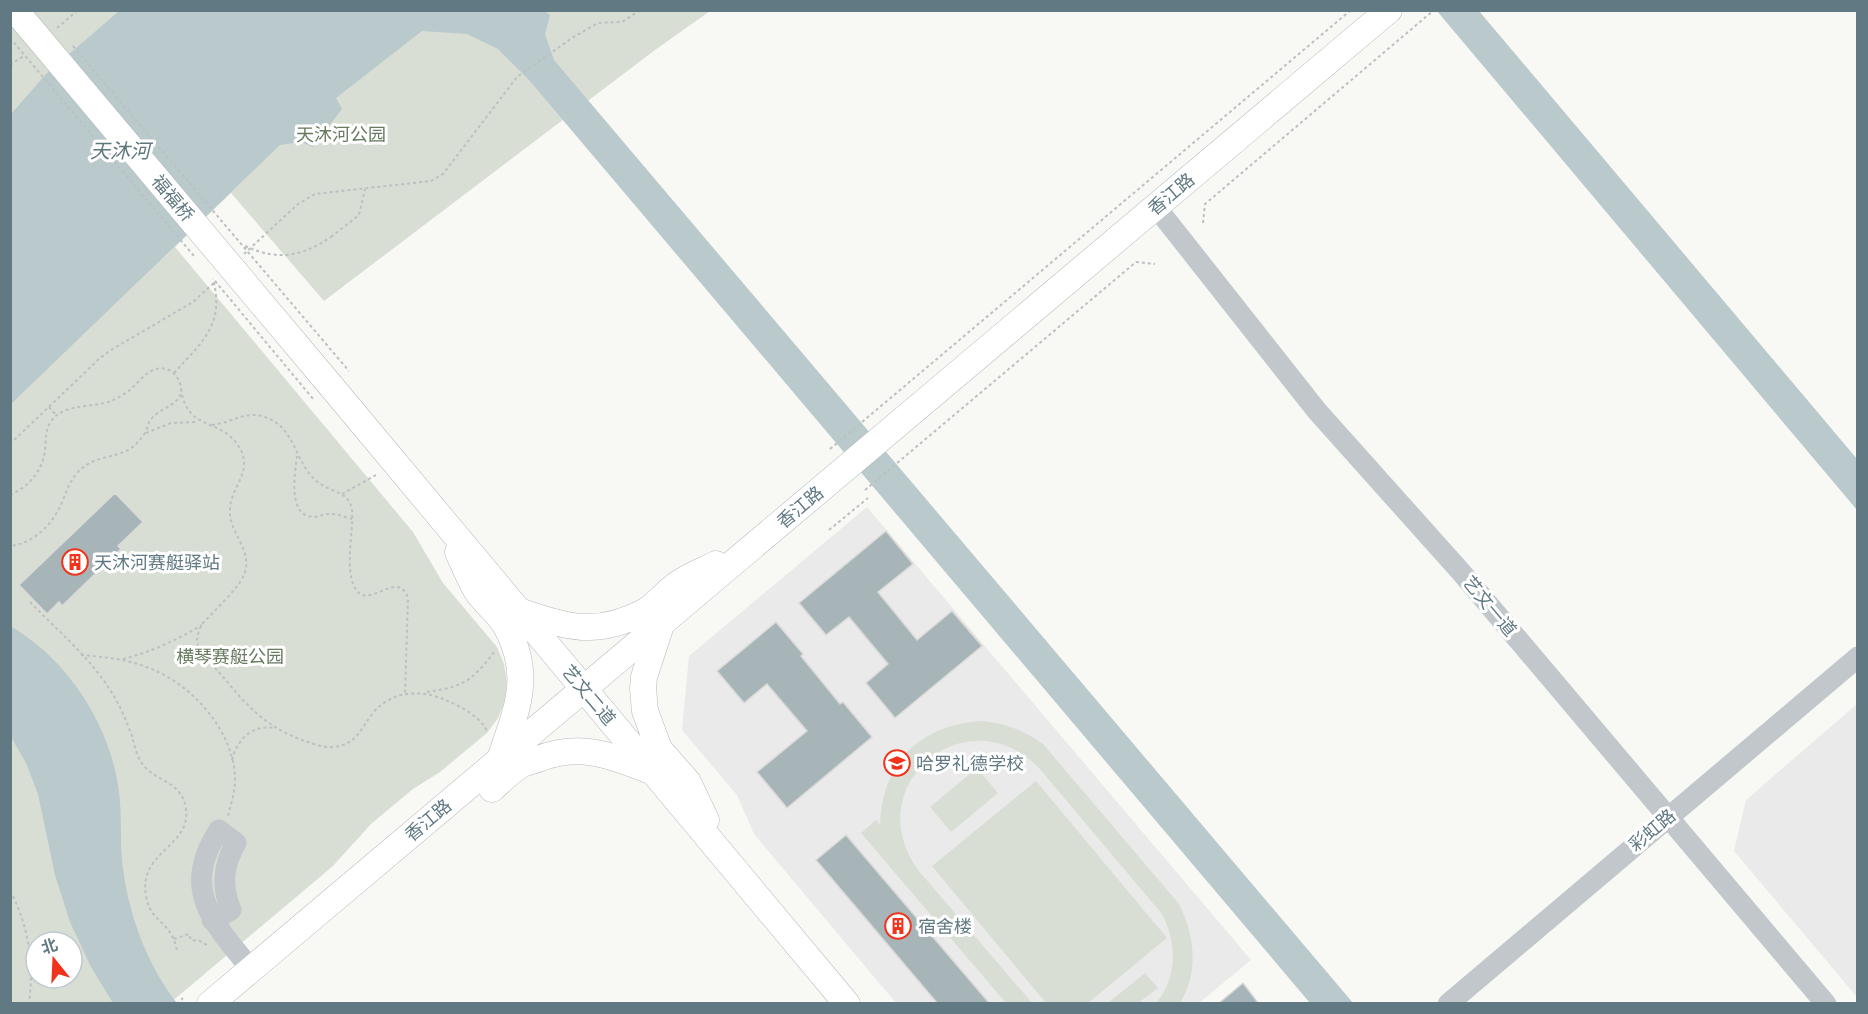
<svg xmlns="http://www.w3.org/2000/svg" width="1868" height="1014" viewBox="0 0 1868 1014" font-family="Raleway,'Noto Sans SC',sans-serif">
<rect width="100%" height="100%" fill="#f8f8f5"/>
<!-- built -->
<path fill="#e9eae9" d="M867,507L1251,960L1199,1003H896L754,834L737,795L682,730L689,656Z
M1857,704V997L1734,851L1746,800Z"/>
<!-- green -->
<path fill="#d9ded4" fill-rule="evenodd" d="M10,11H710L655,50L324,301L231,193L175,247L413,532L443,583L497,647L504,664L507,682L505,701L498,718L487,733L440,772L413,789L371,824L333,866L170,1003H11ZM36,942H72V978H36Z
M983,721C1006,724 1024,730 1043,744L1179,904C1195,936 1199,971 1180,1003H1156C1178,977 1177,943 1162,914L1039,768C967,694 857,785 918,870L1032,1003H1006L861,833L876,820L880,825C882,762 921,724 983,721Z
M977,768L998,793L951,832L930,807Z
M1036,781L1167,938L1088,1003H1046L932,866Z
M1145,973L1158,988L1138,1003H1108Z"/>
<!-- water -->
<path fill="#b9c9cc" d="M119,11H545L550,15L545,34L554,60L1353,1003H1310L529,80L498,49L467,34L422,31L336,98L342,109L313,147L301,142L280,145L11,404V114L46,74Z
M1437,11H1479L1857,459V510Z
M10,626C68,659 111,726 119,792C122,815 120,838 122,860C127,910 146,964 177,1003H113L91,967L70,922L55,875L38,794L26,763L11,737Z"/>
<!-- building -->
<path fill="#a7b4b8" stroke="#dadad8" stroke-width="1.5" d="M115,493L143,522L118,546L121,549L94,575L62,606L59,602L47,614L19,585Z
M886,531L913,564L878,592L917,640L952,611L982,646L895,718L866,683L888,664L849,617L826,635L799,603Z
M776,622L803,654L801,656L840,704L843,702L872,737L787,808L757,772L807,731L767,684L744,703L717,671Z
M846,835L990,1004H938L816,860Z
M1243,983L1259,1004H1218Z"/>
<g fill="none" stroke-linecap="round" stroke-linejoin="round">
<!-- major casing -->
<g stroke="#b4bbbe" stroke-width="27">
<path id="major" d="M331,386L847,1004
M458,552C464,565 469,578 476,590C484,603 498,612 506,626C533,676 517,709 500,759
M519,611C567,627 595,637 644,612C657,605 666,591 679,583C691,575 704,570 716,564
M661,625L644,677L643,689L645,711L659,749L688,782L706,820
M492,789C501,781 510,771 521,765C526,762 533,761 538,759C581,742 611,756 651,771
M210,1004L1389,10"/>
</g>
<!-- path -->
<path stroke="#bbc0c2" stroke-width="2" stroke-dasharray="3 3" stroke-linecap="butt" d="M57,28L78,10
M10,65L25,55
M1203,223L1205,204L1434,10
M331,237L359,215L365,189
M244,254L298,204L315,194L431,181L443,174L517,77L572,38L598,23L622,22L640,10
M181,389C187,431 219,418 237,444C256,470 231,485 230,509C228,533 254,550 244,575C238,589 213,612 202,624C199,630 197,636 197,642C199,654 211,663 218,671C245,703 262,725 302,740C312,743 322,748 333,747C357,745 360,729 373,713C392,690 422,689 448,701C462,707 480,717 487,731
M49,407L56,415
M212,425C232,423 245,410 265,417C299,429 293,467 322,485C333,492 350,493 352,510C354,530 343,574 357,591C371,608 398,569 408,598L405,694
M146,433L171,423L198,422
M10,444L100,358L111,350L193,302L216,281
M830,449L1351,10
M297,456C295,473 287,517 314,517C319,517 323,514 328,514C336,513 344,517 352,519
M865,490L1136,262L1155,264
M342,494L376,475
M10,495C29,487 43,470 45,450C46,439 45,429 52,420C65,403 93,408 111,401C118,398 125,394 131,389C142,379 152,363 169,370C173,372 176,375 178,379C191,404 161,406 151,419C148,423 148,427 146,431C142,438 137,444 131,448C118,457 101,456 88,464C73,473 69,485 63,500C54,523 35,543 10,546
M829,530L868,498
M30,602C59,632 94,661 115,698C122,710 127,723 132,736C134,744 136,754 141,762C154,782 182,780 186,809C191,847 138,851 146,896C150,918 161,918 171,934C174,939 176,945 177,951
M81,655C104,657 127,659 149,668C192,684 235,732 235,780C235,792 231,804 228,816
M123,659C151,652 177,640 202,625
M427,692C438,690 450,689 460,684C475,678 486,662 496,650
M232,760C237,739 253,724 275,728
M10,891C29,925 34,966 29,1004
M174,939L189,934L191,940L200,941L209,946
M177,1004L183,998"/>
<!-- minor -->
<path stroke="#c1c7ca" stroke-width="21" d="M1156,207L1317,411L1461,572L1826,1004
M212,920L231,910C221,886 223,865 236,843L219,830C180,889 213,923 251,969
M1448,1004L1858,657"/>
<!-- major -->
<use href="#major" stroke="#fff" stroke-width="26"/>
<!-- major-bridge casing -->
<g stroke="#b4bbbe" stroke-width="27" stroke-linecap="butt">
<path id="major-bridge" d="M15,10L331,386"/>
</g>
<!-- path-bridge -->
<path stroke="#bbc0c2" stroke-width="2" stroke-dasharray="3 3" stroke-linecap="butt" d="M10,38L194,256
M73,46L349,371
M245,246C278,261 301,257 331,237
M215,281L314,400
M174,373C202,342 225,325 213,279"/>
<!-- major-bridge -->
<use href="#major-bridge" stroke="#fff" stroke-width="26"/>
</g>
<!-- icons -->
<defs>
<g id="building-ring" transform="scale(1.35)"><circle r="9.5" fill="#fff" stroke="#f2331c" stroke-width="1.5"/><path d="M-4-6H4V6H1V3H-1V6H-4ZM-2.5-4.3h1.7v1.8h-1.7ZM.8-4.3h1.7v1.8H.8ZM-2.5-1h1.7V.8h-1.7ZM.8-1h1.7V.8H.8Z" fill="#f2331c"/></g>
<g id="school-ring" transform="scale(1.35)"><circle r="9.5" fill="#fff" stroke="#f2331c" stroke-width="1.5"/><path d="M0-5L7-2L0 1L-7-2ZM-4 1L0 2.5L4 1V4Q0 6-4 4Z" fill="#f2331c"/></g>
</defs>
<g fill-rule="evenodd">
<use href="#building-ring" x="75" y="562"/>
<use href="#school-ring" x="897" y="763"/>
<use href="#building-ring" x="898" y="926"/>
</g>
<g text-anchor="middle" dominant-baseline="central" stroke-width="6" stroke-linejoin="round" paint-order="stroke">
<!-- park labels -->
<g font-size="18" fill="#687a60" stroke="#fff">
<text x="341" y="134">天沐河公园</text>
<text x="230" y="656">横琴赛艇公园</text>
</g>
<!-- street labels -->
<g font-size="18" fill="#617983" stroke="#fff">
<text transform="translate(1171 194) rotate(-40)">香江路</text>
<text transform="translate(173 198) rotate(50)">福福桥</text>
<text transform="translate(800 507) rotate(-40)">香江路</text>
<text transform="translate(1490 606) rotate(50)">艺文一道</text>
<text transform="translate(589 695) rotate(50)">艺文二道</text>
<text transform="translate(428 820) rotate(-40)">香江路</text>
<text transform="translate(1652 830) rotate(-40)">彩虹路</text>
</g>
<!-- poi labels -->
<g font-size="18" fill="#617983" stroke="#fff" text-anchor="start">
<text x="94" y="562">天沐河赛艇驿站</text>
<text x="916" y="763">哈罗礼德学校</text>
<text x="918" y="926">宿舍楼</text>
</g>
<!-- water labels -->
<g font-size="20" font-style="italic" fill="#5c787d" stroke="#fff">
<text x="120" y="151">天沐河</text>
</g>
</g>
<!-- border -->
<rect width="1868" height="1014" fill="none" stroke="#617983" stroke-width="24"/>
<!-- north arrow -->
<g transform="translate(54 960) rotate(342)"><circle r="28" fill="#ffffff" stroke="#c0c9cd" stroke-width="1.5"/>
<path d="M0-4.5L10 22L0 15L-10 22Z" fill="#f2331c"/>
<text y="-9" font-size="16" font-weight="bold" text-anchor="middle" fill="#617983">北</text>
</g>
</svg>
